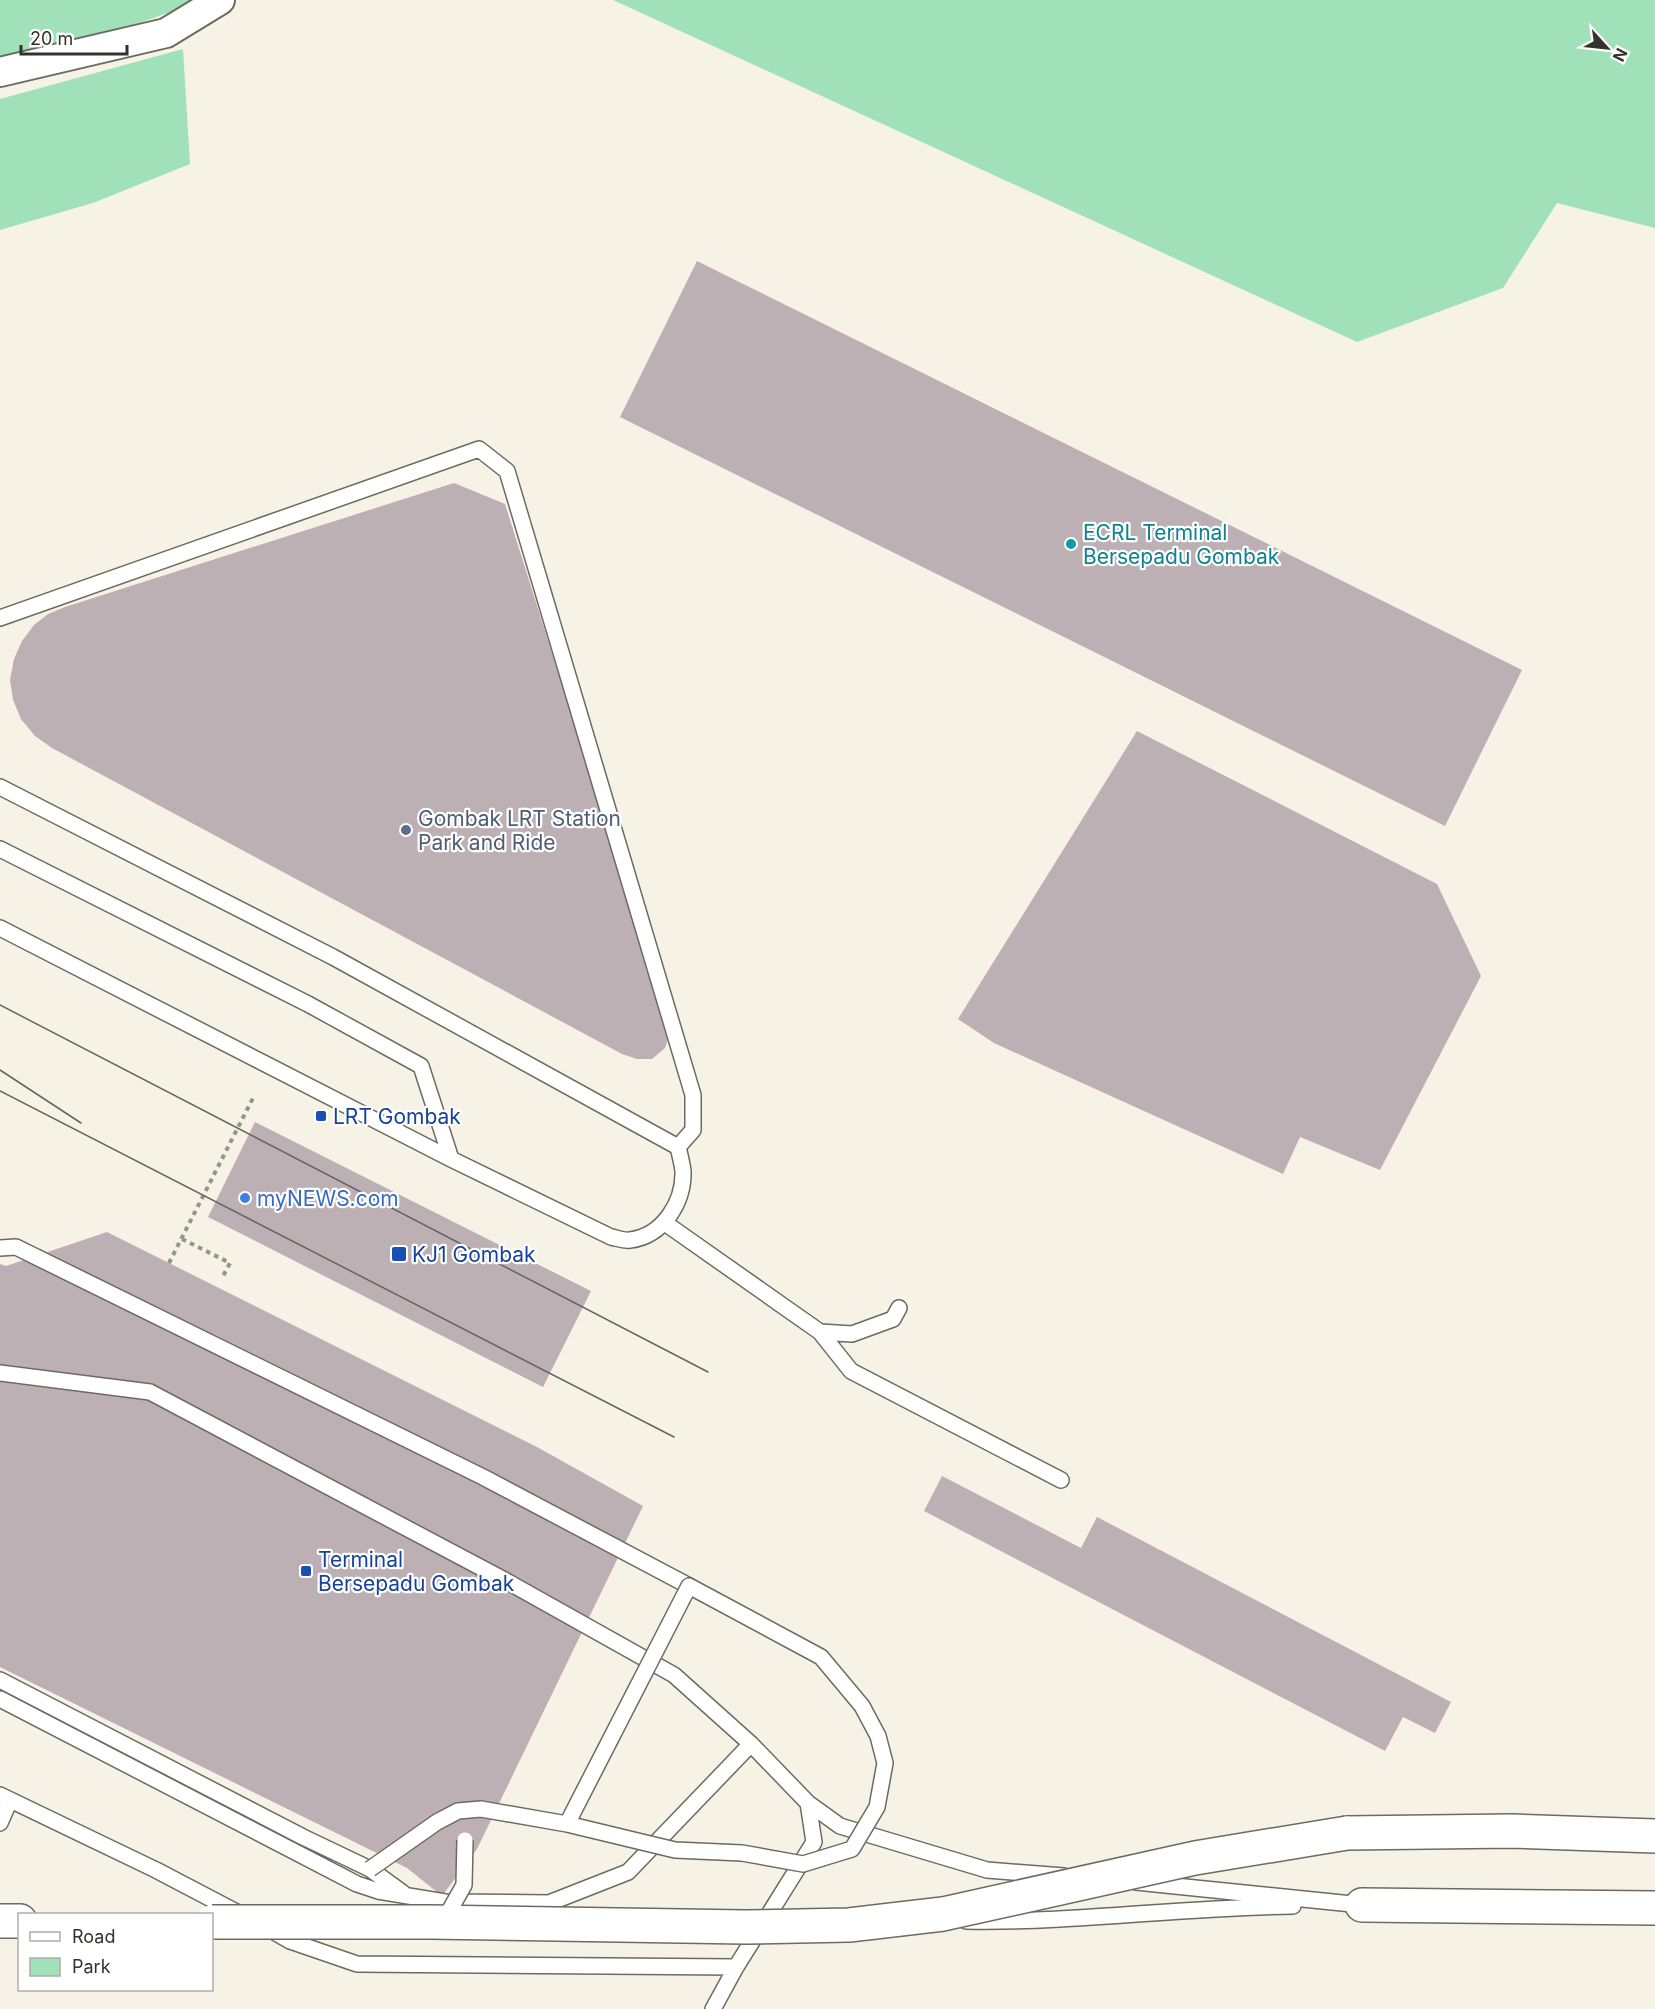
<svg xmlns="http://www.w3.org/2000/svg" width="1655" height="2009" viewBox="0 0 1655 2009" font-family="Inter,sans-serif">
<rect width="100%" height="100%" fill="#f6f2e6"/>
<!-- green -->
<path fill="#a0e1b9" d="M0,0H204L97,38L0,64Z
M613,0H1655V228L1557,203L1503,288L1357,342Z
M183,49L190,164L93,203L0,230V99Z"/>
<!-- building -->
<path fill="#bdb0b4" d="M697,261L1522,670L1445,826L620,417Z
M454,483L505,504L671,1031L665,1048L652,1059H637L622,1054L52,748L35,736L21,719L13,700L10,680L14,659L22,641L34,625L48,614L65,607Z
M1137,731L1437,884L1481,976L1380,1170L1300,1137L1283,1174L994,1043L958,1019Z
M255,1122L591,1291L543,1387L208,1217Z
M107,1232L537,1447L643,1506L477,1849L442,1896L407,1868L0,1667V1264L6,1266Z
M942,1476L1081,1548L1097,1517L1451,1702L1435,1733L1403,1717L1385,1751L924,1511Z"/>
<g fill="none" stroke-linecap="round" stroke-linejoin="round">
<!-- service casing -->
<g stroke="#6d6a5f" stroke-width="18">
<path id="service" d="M0,618L479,449L507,471L693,1095V1130L678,1147
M0,787L333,957L678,1147C680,1155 682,1163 683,1171C684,1202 663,1236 630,1240C624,1241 617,1238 611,1237L451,1159L0,928
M0,849L308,1004L421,1066L451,1159
M665,1223L820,1332L852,1334L893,1319L899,1308
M0,1248L16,1247L483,1477L689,1586
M820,1332L851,1371L1061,1480
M0,1373L150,1392L508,1582L674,1675L751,1744L808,1803L840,1826L987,1870L1064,1876
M0,1680L303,1837L370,1869L403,1893
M0,1699L357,1884L378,1891L445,1902L549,1903L628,1872L751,1744
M0,1795L156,1870L240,1914
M0,1823L10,1800
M1136,1882L1362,1905
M966,1921C1075,1923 1184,1907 1293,1906
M269,1929L290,1941L357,1964L736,1967
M713,2009L736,1967L814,1842L808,1803"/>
</g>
<!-- minor casing -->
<g stroke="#6d6a5f" stroke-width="32">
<path id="minor" d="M0,72L166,33L220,0"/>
</g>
<!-- trunk casing -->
<g stroke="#6d6a5f" stroke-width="36">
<path id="trunk" d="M1347,1833L1512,1831L1655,1836
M1362,1905L1655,1908
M0,1921H20"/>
</g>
<!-- path -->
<path stroke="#96938b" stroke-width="4" stroke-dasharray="4.5 4.5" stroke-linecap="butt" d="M182,1239L230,1263L222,1278
M169,1263L254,1096"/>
<!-- service -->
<use href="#service" stroke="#fff" stroke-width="15"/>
<!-- minor -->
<use href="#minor" stroke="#fff" stroke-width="28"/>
<!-- trunk -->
<use href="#trunk" stroke="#fff" stroke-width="33"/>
<!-- tram -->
<path stroke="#66645d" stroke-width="1.5" d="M0,1005L708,1372
M0,1070L81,1123
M0,1091L674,1437"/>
<!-- service-bridge casing -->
<g stroke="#6d6a5f" stroke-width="18" stroke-linecap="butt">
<path id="service-bridge" d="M370,1869L437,1822L458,1811L481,1809L567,1824L675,1850L742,1853L803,1864L852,1849L877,1807L885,1763L878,1736L862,1706L821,1657L689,1586L567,1824
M439,1918L447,1915L464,1885L465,1840"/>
</g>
<!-- trunk-bridge casing -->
<g stroke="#6d6a5f" stroke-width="36" stroke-linecap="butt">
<path id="trunk-bridge" d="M212,1922H431L745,1927L849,1925L943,1914L1195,1858L1347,1833"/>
</g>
<!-- service-bridge -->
<use href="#service-bridge" stroke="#fff" stroke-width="15"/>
<!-- trunk-bridge -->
<use href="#trunk-bridge" stroke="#fff" stroke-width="33"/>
</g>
<!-- markers -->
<circle fill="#0f9aa8" stroke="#fff" stroke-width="2" cx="1071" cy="544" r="6"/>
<circle fill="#5c6f8a" stroke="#fff" stroke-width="2" cx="406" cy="830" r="6"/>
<g fill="#1a4fb4" stroke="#fff" stroke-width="2">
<rect x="315" y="1110" width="12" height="12" rx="3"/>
<rect x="391" y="1246" width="16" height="16" rx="3"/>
<rect x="300" y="1565" width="12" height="12" rx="3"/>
</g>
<circle fill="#3f7fe0" stroke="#fff" stroke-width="2" cx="245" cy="1198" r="6"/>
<g text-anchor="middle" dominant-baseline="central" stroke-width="4.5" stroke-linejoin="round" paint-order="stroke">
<!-- culture labels -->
<g font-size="21" fill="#0d838f" stroke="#fff" text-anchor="start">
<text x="1083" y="532">ECRL Terminal<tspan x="1083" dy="24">Bersepadu Gombak</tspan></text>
</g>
<!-- service labels -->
<g font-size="21" fill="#4e5e75" stroke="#fff" text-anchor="start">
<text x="418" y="818">Gombak LRT Station<tspan x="418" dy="24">Park and Ride</tspan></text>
</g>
<!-- transit labels -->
<g font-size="21" fill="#164399" stroke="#fff" text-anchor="start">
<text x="333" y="1116">LRT Gombak</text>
<text x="412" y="1254">KJ1 Gombak</text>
<text x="318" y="1559">Terminal<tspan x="318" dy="24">Bersepadu Gombak</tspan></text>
</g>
<!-- shop labels -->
<g font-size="21" fill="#366cbe" stroke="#fff" text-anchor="start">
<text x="257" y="1198">myNEWS.com</text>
</g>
</g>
<!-- legend -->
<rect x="18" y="1913" width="195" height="78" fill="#ffffff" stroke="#adadab" stroke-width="1.5"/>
<rect x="30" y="1932" width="30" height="9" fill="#ffffff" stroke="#adadab" stroke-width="1.5"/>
<text x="72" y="1943" font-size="18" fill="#33322d">Road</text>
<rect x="30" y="1958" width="30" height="18" fill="#a0e1b9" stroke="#adadab" stroke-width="1.5"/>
<text x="72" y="1973" font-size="18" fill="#33322d">Park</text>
<!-- north arrow -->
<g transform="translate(1607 48) rotate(117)" stroke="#ffffff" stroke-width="4.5" paint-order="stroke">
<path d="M0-4.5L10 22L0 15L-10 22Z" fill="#33322d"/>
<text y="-9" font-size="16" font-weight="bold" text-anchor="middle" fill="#33322d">N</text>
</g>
<!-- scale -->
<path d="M21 45v9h106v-9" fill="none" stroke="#33322d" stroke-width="3"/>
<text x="30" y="45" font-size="18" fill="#33322d" stroke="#ffffff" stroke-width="4.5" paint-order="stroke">20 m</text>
</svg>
